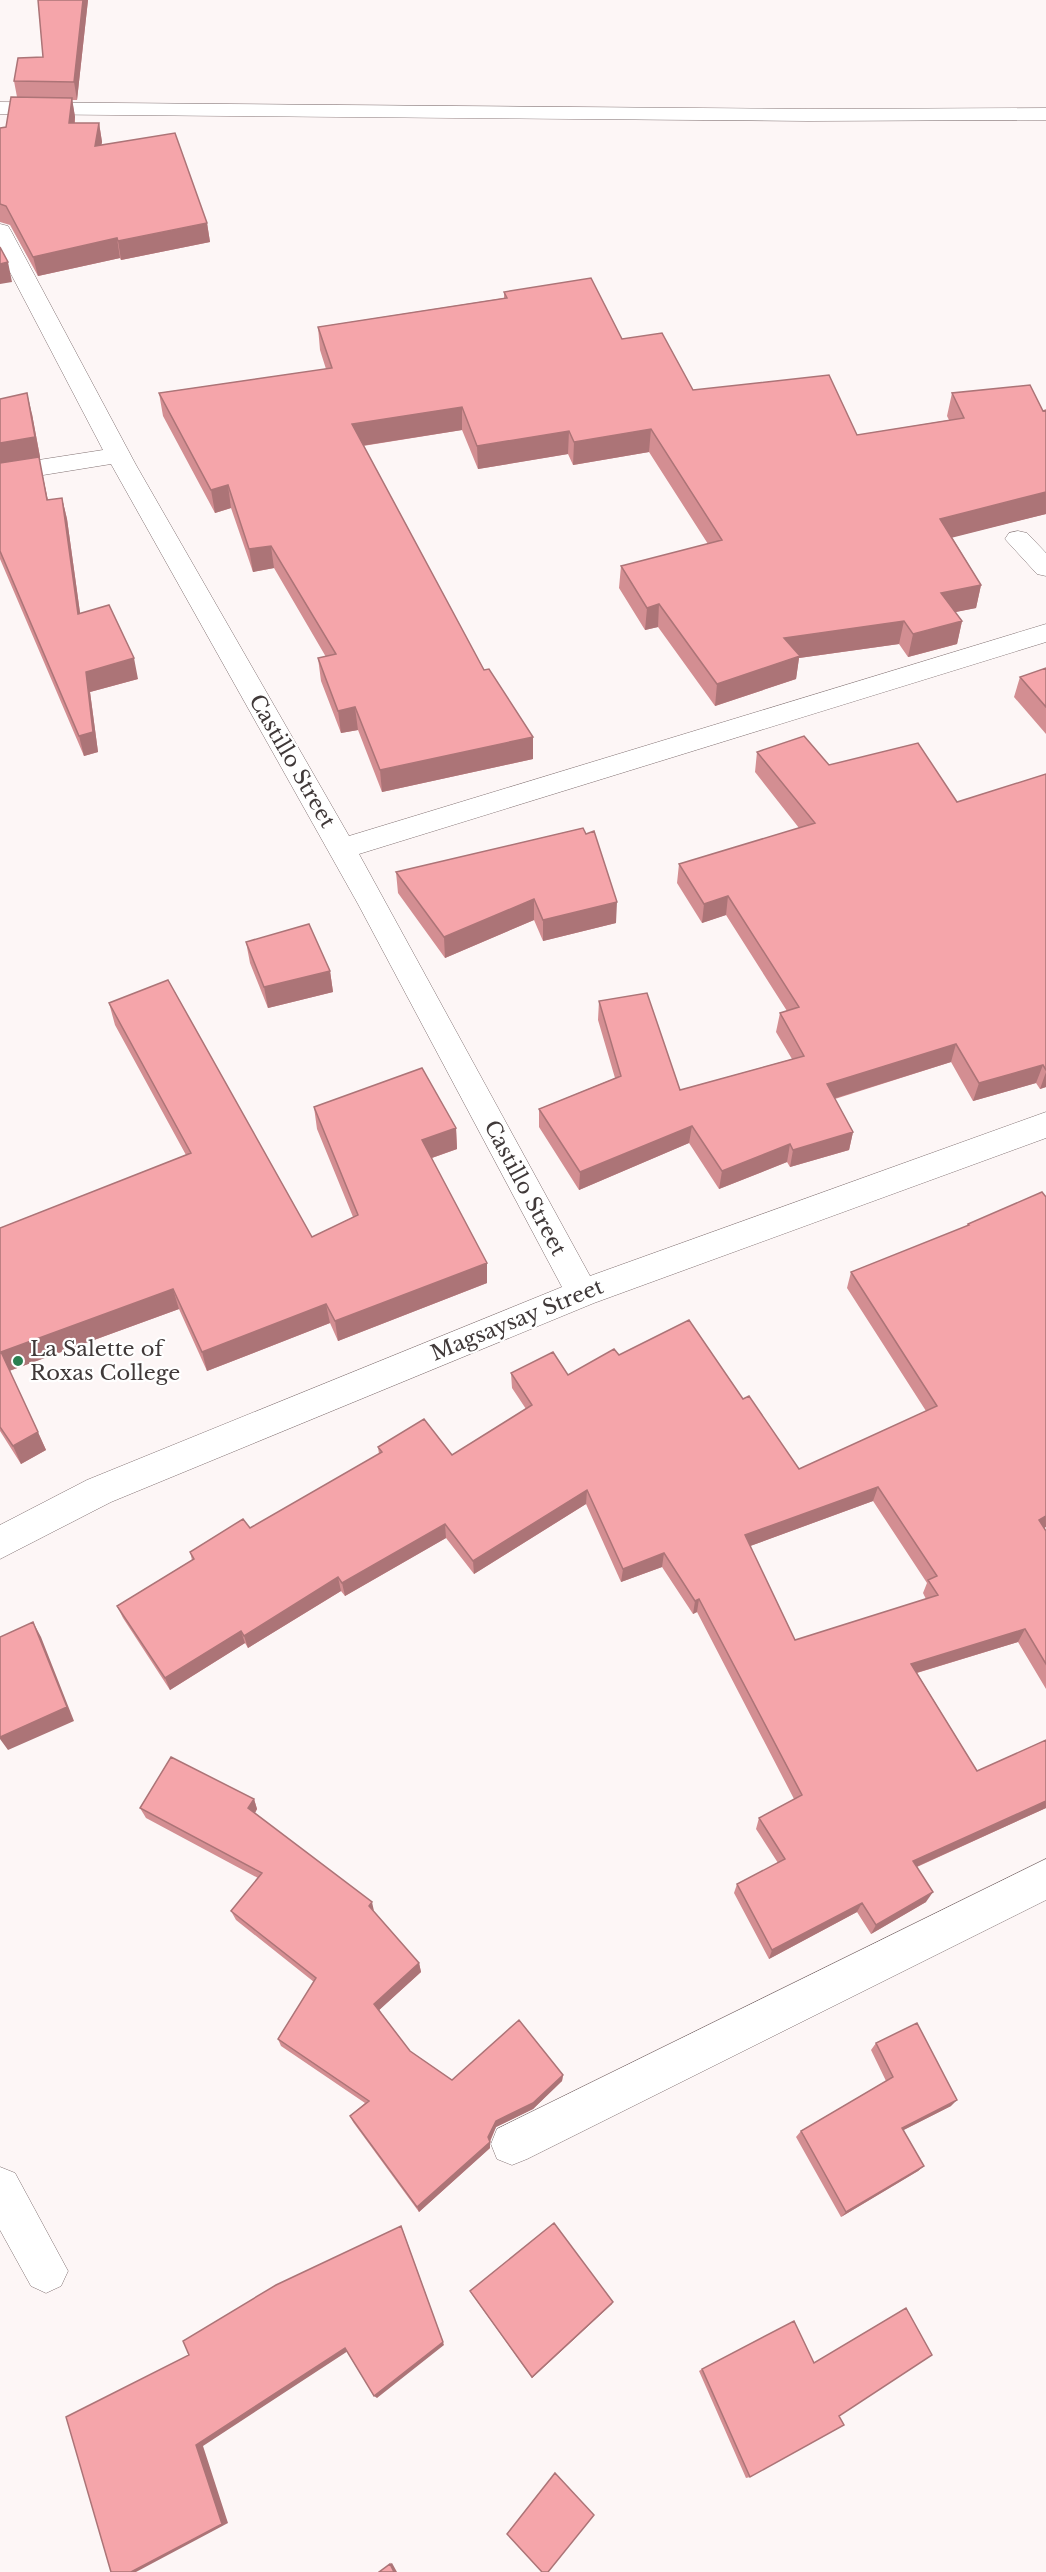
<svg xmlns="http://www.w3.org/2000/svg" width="1046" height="2572" viewBox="0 0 1046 2572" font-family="'Libre Baskerville',serif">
<rect width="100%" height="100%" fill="#fdf6f6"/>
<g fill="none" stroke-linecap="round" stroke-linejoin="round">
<!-- minor casing -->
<g stroke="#817172" stroke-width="1">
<path id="minor" d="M0,102L808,109L1046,108V120L808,121L0,114Z
M0,224L8,226L11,231L136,465L349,836L1046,624V642L359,854L590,1276L1046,1112V1138L594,1303L111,1502L0,1559V1525L87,1480L562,1287L358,904L111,464L0,482V466L103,450L0,253Z
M1018,531L1027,533L1046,553V576L1037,574L1005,539L1009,533Z
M1046,1859V1900L527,2159L512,2165L497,2159L491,2144L497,2129Z
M0,2167L15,2173L68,2271L61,2286L46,2293L31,2286L0,2230Z"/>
</g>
<!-- minor -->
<use href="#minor" fill="#fff" fill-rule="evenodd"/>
</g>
<!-- wall -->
<path fill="#d38e92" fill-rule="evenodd" d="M38,0H88L77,100H72L75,117V123H99L102,142L101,145L207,223L210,242L121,260L120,258L38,276L10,225L0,222V128L6,127L17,97L14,81L43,57Z
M504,292L622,339L693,390L857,435L949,420L947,416L952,393L1043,411L1046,410V514L952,537L981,585L976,608L955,612L962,621L957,644L908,657L899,644L799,658L796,679L715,706L658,627L645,630L619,588L621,566L708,544L649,452L573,465L568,454L478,469L462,430L363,446L484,670L533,759L382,792L358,730L341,733L321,681L318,658L326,657L274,568L253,572L231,508L215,513L163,416L159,393L326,369L320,350L318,327L504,298Z
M0,399L32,414L40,457L39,458L48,500L62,498L67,519L80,613L138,679L90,692L98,752L84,756L0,559Z
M1046,668V734L1014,697L1020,677Z
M757,752L829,765L957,802L1046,774V1087L1040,1089L1036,1083L973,1101L951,1062L835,1099L853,1132L849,1150L790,1167L787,1162L719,1189L689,1143L579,1190L539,1127V1109L615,1078L598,1020L599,1001L680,1090L792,1059L776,1032L780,1013L787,1011L726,915L702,923L677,883L679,864L799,828L755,772Z
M583,828L616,923L543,941L534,920L445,958L398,893L396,872Z
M246,942L330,971L333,992L268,1008L250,963Z
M109,1003L312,1237L353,1217L317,1129L314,1107L456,1128L457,1149L432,1158L487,1283L338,1341L330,1323L207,1371L179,1309L9,1371L46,1450L21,1464L0,1431V1228L186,1155L115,1025Z
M1046,1197V1527L1044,1528L1046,1531V1689L1018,1642L917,1673L977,1771L1046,1740V1808L917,1867L926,1902L871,1934L857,1912L769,1959L734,1893L737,1884L778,1863L756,1829L759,1818L794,1799L697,1612L693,1614L662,1567L621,1582L586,1504L474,1574L446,1538L345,1596L341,1591L248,1648L245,1643L170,1690L123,1618L117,1606L192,1560L190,1552L250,1528L379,1454L378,1447L452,1455L526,1409L512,1388L511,1373L568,1375L619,1355L743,1399L799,1469L926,1411L847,1288L851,1272L967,1226L968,1224ZM873,1501L927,1583L923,1593L926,1599L795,1640L750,1546Z
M254,1799L257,1809L255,1813L374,1912L419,1963L421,1972L379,2010L410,2051L452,2080L563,2075L562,2081L533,2109L496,2127L490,2142V2148L419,2212L353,2122L350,2116L365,2103L281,2046L278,2039L314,1982L236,1920L231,1911L258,1878L146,1818L140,1808Z
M876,2043L951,2106L903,2130L924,2166L918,2171L841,2217L796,2137L801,2131L886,2081L871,2050Z
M470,2291L612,2304L532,2378L471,2293Z
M906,2308L839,2416L750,2477L746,2478L699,2371L702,2369L814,2363Z"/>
<!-- shaded-wall -->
<path fill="#ac7477" d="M83,0H88L77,100L74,82Z
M72,98L75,117L72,142L69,123Z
M99,123L102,142L98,165L95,146Z
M207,223L210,242L121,260L118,241Z
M117,238L120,258L38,276L33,257Z
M8,262L12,282L0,284V264Z
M27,393L32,414L40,457L39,458L52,521L47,500L0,464V443Z
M462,407V430L354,447L352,424Z
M651,429L649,452L573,465L574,442Z
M569,431L568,454L478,469L477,446Z
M228,485L231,508L215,513L211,490Z
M1046,492V514L935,542L940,519Z
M62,498L67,519L83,634L78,614Z
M271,546L274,568L253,572L249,549Z
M981,585L976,608L936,616L941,593Z
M659,604L658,627L645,630L647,608Z
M904,621L899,644L799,658L796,679L715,706L717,684L784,638Z
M962,621L957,644L908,657L913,634Z
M134,658L138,679L90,692L98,752L84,756L79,736L86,672Z
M355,707L358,730L341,733L338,711Z
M533,737V759L382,792L380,770Z
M728,896L726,915L702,923L704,904Z
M534,899V920L445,958L444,937Z
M617,902L616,923L543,941V920Z
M330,971L333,992L268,1008L264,987Z
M956,1044L951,1062L823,1102L827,1084Z
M1043,1065L1036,1083L973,1101L979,1083Z
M1046,1072V1087L1040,1089Z
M692,1126L689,1143L579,1190L580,1172Z
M456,1128L457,1149L423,1161L422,1140Z
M853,1132L849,1150L790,1167L793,1150Z
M790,1144L787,1162L719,1189L722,1171Z
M487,1263V1283L338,1341L335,1321Z
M173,1289L179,1309L9,1371L1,1352Z
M326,1304L330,1323L207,1371L202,1352Z
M38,1432L46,1450L21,1464L13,1446Z
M878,1487L873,1501L742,1549L745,1535Z
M587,1490L586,1504L474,1574L473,1561Z
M1046,1516V1527L1032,1533L1039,1520Z
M445,1524L446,1538L345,1596L342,1583Z
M664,1553L662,1567L621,1582L623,1569Z
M338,1577L341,1591L248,1648L244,1636Z
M699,1599L697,1612L693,1614L695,1601Z
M33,1622L41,1637L74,1721L8,1750L0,1739V1737Z
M1025,1629L1018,1642L906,1676L911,1664Z
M241,1631L245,1643L170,1690L165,1678Z
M254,1799L257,1809L252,1818L248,1808Z
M1046,1801V1808L907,1871L913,1861Z
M933,1892L926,1902L871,1934L876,1925Z
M372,1902L374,1911L369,1906Z
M862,1903L857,1912L769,1959L772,1950Z
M419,1963L421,1972L377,2012L374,2004Z
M563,2075L562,2081L533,2109L496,2127L489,2143L490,2142V2148L419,2212L417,2207L496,2121Z
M957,2100L951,2106L896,2134L902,2128Z
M924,2166L918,2171L841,2217L846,2212Z
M403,2231L444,2345L377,2398L374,2396Z
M613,2302L612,2304L532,2378V2377Z
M345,2348L348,2351L203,2446L228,2523L136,2572H131L196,2445Z
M392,2563L397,2572H394L390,2564Z"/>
<!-- building -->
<path fill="#f5a5aa" stroke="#ac7477" stroke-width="1.5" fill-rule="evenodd" d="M38,0H83L74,82L14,81L18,58L43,57Z
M11,97L72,98L69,123H99L95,146L175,133L207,223L118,241L117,238L33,257L6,206L0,204V128L6,127Z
M0,247L8,262L0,264Z
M591,278L622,339L662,333L693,390L829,375L857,435L964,418L952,393L1030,385L1043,411L1046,410V492L940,519L981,585L941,593L962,621L913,634L904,621L784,638L800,656L717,684L659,604L647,608L621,566L722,540L651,429L574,442L569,431L477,446L462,407L352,424L484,670L489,669L533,737L380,770L355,707L338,711L318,658L336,654L271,546L249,549L228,485L211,490L159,393L332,368L318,327L507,298L504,292Z
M27,393L35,437L0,443V399Z
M39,457L47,500L62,498L78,614L109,605L134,658L86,672L93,732L79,736L0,551V463Z
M1046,668V707L1020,677Z
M804,736L829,765L918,743L957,802L1046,774V1070L1043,1065L979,1083L956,1044L827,1084L853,1132L793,1150L790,1144L722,1171L692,1126L580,1172L539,1109L621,1076L599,1001L647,993L680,1090L804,1056L780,1013L799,1007L728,896L704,904L679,864L815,823L757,752Z
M583,828L586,834L594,831L617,902L543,920L534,899L444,937L396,872Z
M309,924L330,971L264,987L246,942Z
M168,980L312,1237L358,1215L314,1107L422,1068L456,1128L422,1140L487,1263L335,1321L326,1304L202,1352L173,1289L1,1352L38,1432L13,1446L0,1427V1228L191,1153L109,1003Z
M1042,1192L1046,1197V1516L1039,1520L1046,1531V1664L1025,1629L911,1664L977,1771L1046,1740V1801L913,1861L933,1892L876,1925L862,1903L772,1950L737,1884L785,1859L759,1818L802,1795L699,1599L695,1601L664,1553L623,1569L587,1490L473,1561L445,1524L342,1583L338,1577L244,1636L241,1631L165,1678L117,1606L194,1559L190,1552L243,1519L250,1528L382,1452L378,1447L424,1419L452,1455L532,1405L511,1373L553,1352L568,1375L614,1349L619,1355L689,1320L743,1399L749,1396L799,1469L937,1406L851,1272L969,1225L968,1224ZM878,1487L937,1576L928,1580L938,1595L795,1640L745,1535Z
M33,1622L67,1707L0,1737V1637Z
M171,1757L254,1799L248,1808L372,1902L369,1906L419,1963L374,2004L410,2051L452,2080L519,2020L563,2075L533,2103L496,2121L488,2137L490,2142L417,2207L350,2116L369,2101L278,2039L316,1978L231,1911L262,1873L140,1808Z
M917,2023L957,2100L902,2128L924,2166L846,2212L801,2131L893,2077L876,2043Z
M554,2223L613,2302L532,2377L470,2291Z
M401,2226L443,2342L374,2396L345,2348L196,2445L222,2524L131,2572H111L66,2417L189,2355L183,2341L276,2285Z
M906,2308L932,2355L839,2416L844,2425L750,2477L702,2369L794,2321L814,2363Z
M555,2473L594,2515L548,2572H542L507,2534Z
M390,2564L394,2572H379Z"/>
<!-- markers -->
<circle fill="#2a7f51" stroke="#fff" stroke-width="2" cx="18" cy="1361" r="6"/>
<g text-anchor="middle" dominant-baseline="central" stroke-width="4.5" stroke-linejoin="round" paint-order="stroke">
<!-- street labels -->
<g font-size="21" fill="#403939" stroke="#fff">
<text transform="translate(292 761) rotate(60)">Castillo Street</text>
<text transform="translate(525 1188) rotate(62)">Castillo Street</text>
<text transform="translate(517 1320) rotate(-22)">Magsaysay Street</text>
</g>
<!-- poi labels -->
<g font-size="21" fill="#403939" stroke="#fff" text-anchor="start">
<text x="30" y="1349">La Salette of<tspan x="30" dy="24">Roxas College</tspan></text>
</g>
</g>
</svg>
